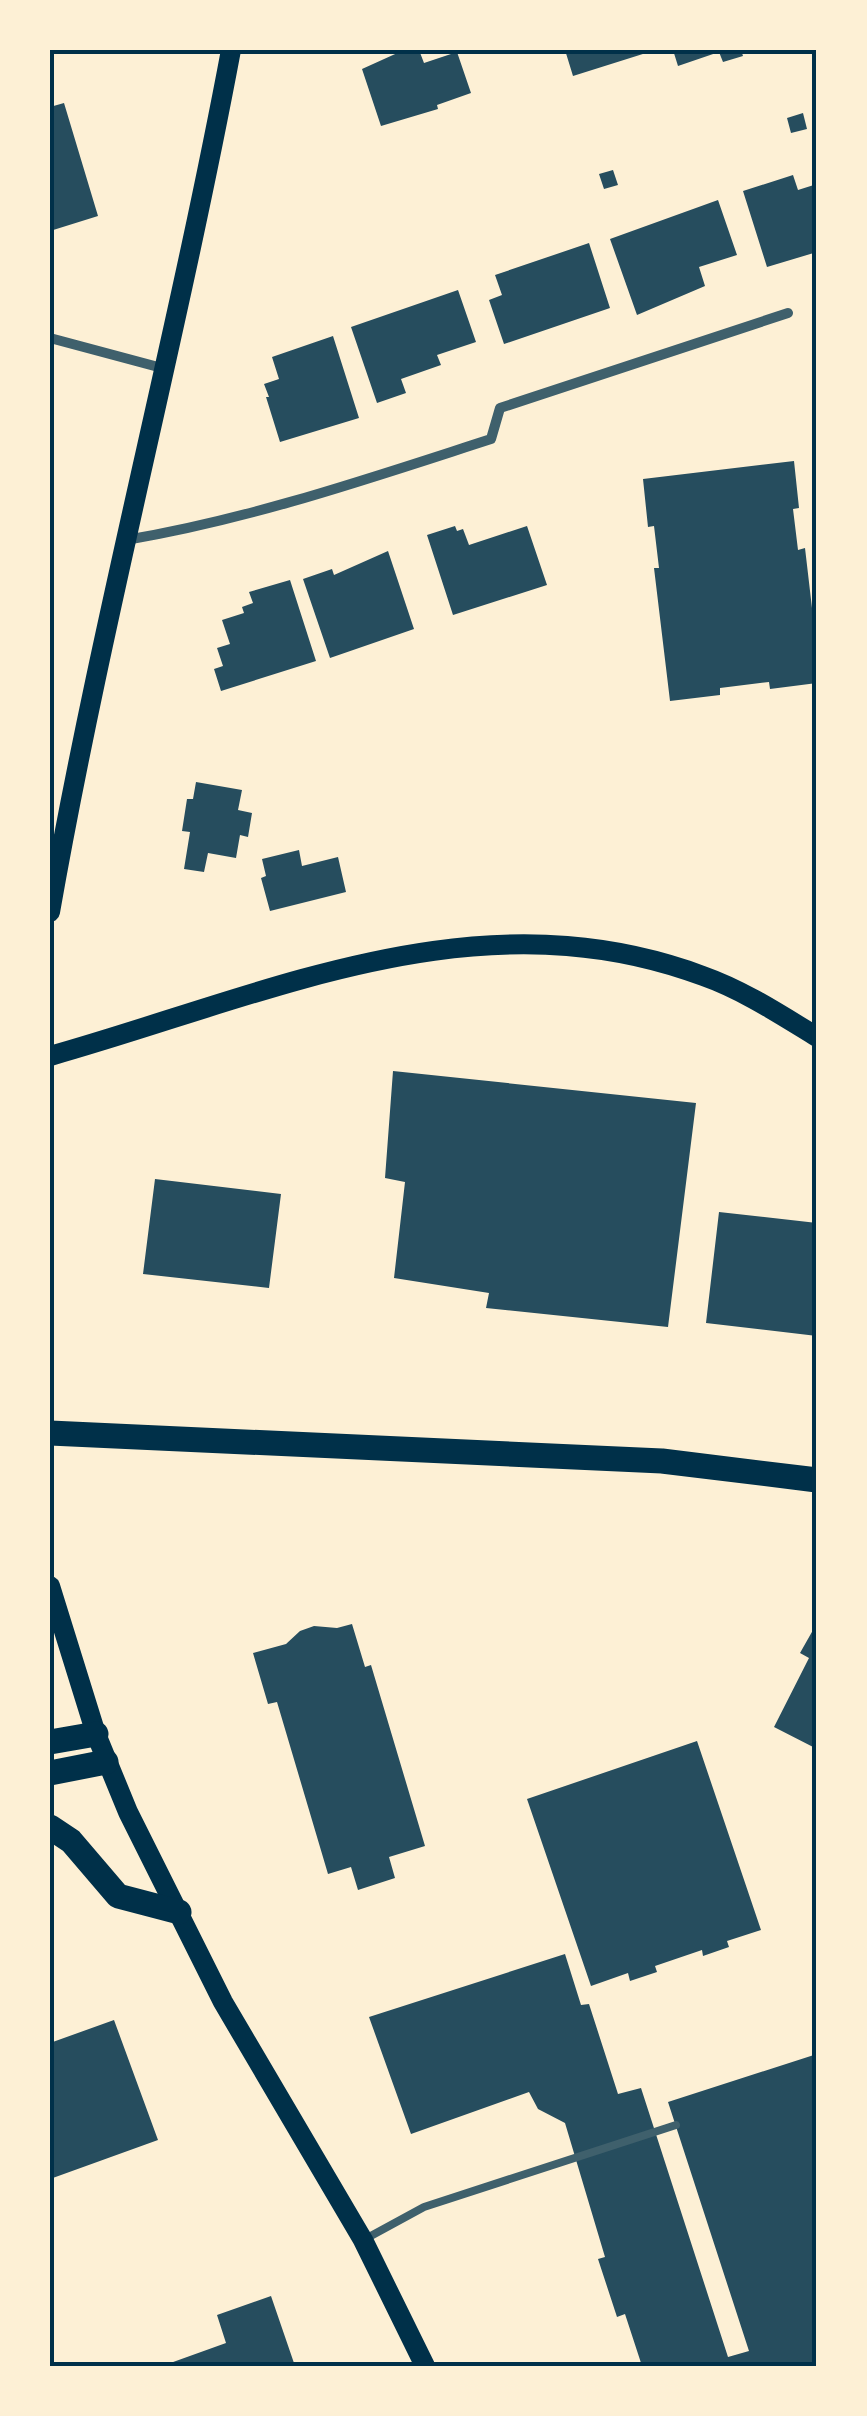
<svg xmlns="http://www.w3.org/2000/svg" width="867" height="2416" viewBox="0 0 867 2416" font-family="Rubik,sans-serif">
<rect width="100%" height="100%" fill="#fdf0d5"/>
<!-- building -->
<path fill="#264d5e" d="M404,50H419L424,63L457,52L471,93L437,105L438,109L381,126L362,69Z
M565,50H645L646,53L573,76Z
M673,50H741L743,56L723,62L719,52L678,66Z
M64,103L98,216L50,231V107Z
M803,113L807,129L791,133L787,118Z
M613,170L618,185L604,189L599,174Z
M793,175L798,190L817,184V252L767,267L743,191Z
M718,200L737,255L699,267L705,286L637,315L610,239Z
M589,243L610,308L504,344L489,300L502,295L495,275Z
M458,290L476,342L437,355L441,365L401,379L406,393L377,403L351,327Z
M333,336L359,418L280,442L266,397H269L264,384L279,379L272,357Z
M794,461L799,508L793,509L798,550L805,548L817,651V683L770,689L769,682L720,688V695L670,701L654,568H659L654,526L648,527L643,479Z
M455,526L457,531L463,529L469,545L527,526L547,585L453,615L427,535Z
M388,551L414,629L330,658L303,579L332,569L334,575Z
M290,580L316,661L221,691L214,669L223,666L217,648L230,644L222,620L244,613L242,607L253,603L249,592Z
M196,782L242,790L238,810L252,813L248,837L240,835L236,858L208,853L204,872L184,869L190,832L182,831L187,799H193Z
M299,850L302,866L338,857L346,892L270,911L261,878L266,876L262,859Z
M393,1071L696,1103L668,1327L486,1308L489,1293L394,1278L405,1182L385,1178Z
M155,1179L281,1194L269,1288L143,1274Z
M719,1212L817,1223V1336L706,1323Z
M817,1623V1749L774,1727L809,1658L800,1653Z
M352,1624L365,1667L371,1665L425,1846L389,1857L395,1878L358,1890L351,1867L328,1874L277,1702L268,1704L253,1653L286,1644L300,1631L314,1626L337,1628Z
M697,1741L761,1930L727,1941L729,1947L703,1956L702,1950L655,1966L657,1972L630,1981L628,1973L591,1986L527,1799Z
M565,1954L581,2005L589,2004L618,2094L641,2088L728,2357L749,2351L668,2102L817,2054V2366H642L625,2314L617,2317L598,2259L605,2257L565,2123L538,2109L529,2092L411,2134L369,2017Z
M114,2020L158,2140L50,2179V2043Z
M271,2296L295,2366H162L226,2343L217,2315Z"/>
<g fill="none" stroke-linecap="round" stroke-linejoin="round">
<!-- service -->
<path stroke="#3f606c" stroke-width="8" d="M367,2238L424,2207L676,2125"/>
<!-- minor -->
<path stroke="#3f606c" stroke-width="10" d="M50,338L162,368
M126,540C251,519 370,478 491,439L500,408L788,313"/>
<!-- secondary -->
<path stroke="#003049" stroke-width="20" d="M50,912C101,622 177,338 231,50
M50,1056C267,995 477,892 703,976C743,990 781,1015 817,1037
M50,1586L96,1734L128,1812L223,2002L363,2240L425,2366"/>
<!-- primary -->
<path stroke="#003049" stroke-width="25" d="M50,1433L662,1461L817,1480
M50,1742L96,1734
M50,1773L106,1762
M50,1827L71,1841L118,1896L179,1912"/>
</g>
<!-- border -->
<rect width="867" height="2416" fill="none" stroke="#fdf0d5" stroke-width="105"/>
<rect x="52" y="52" width="762" height="2312" fill="none" stroke="#003049" stroke-width="4"/>
</svg>
